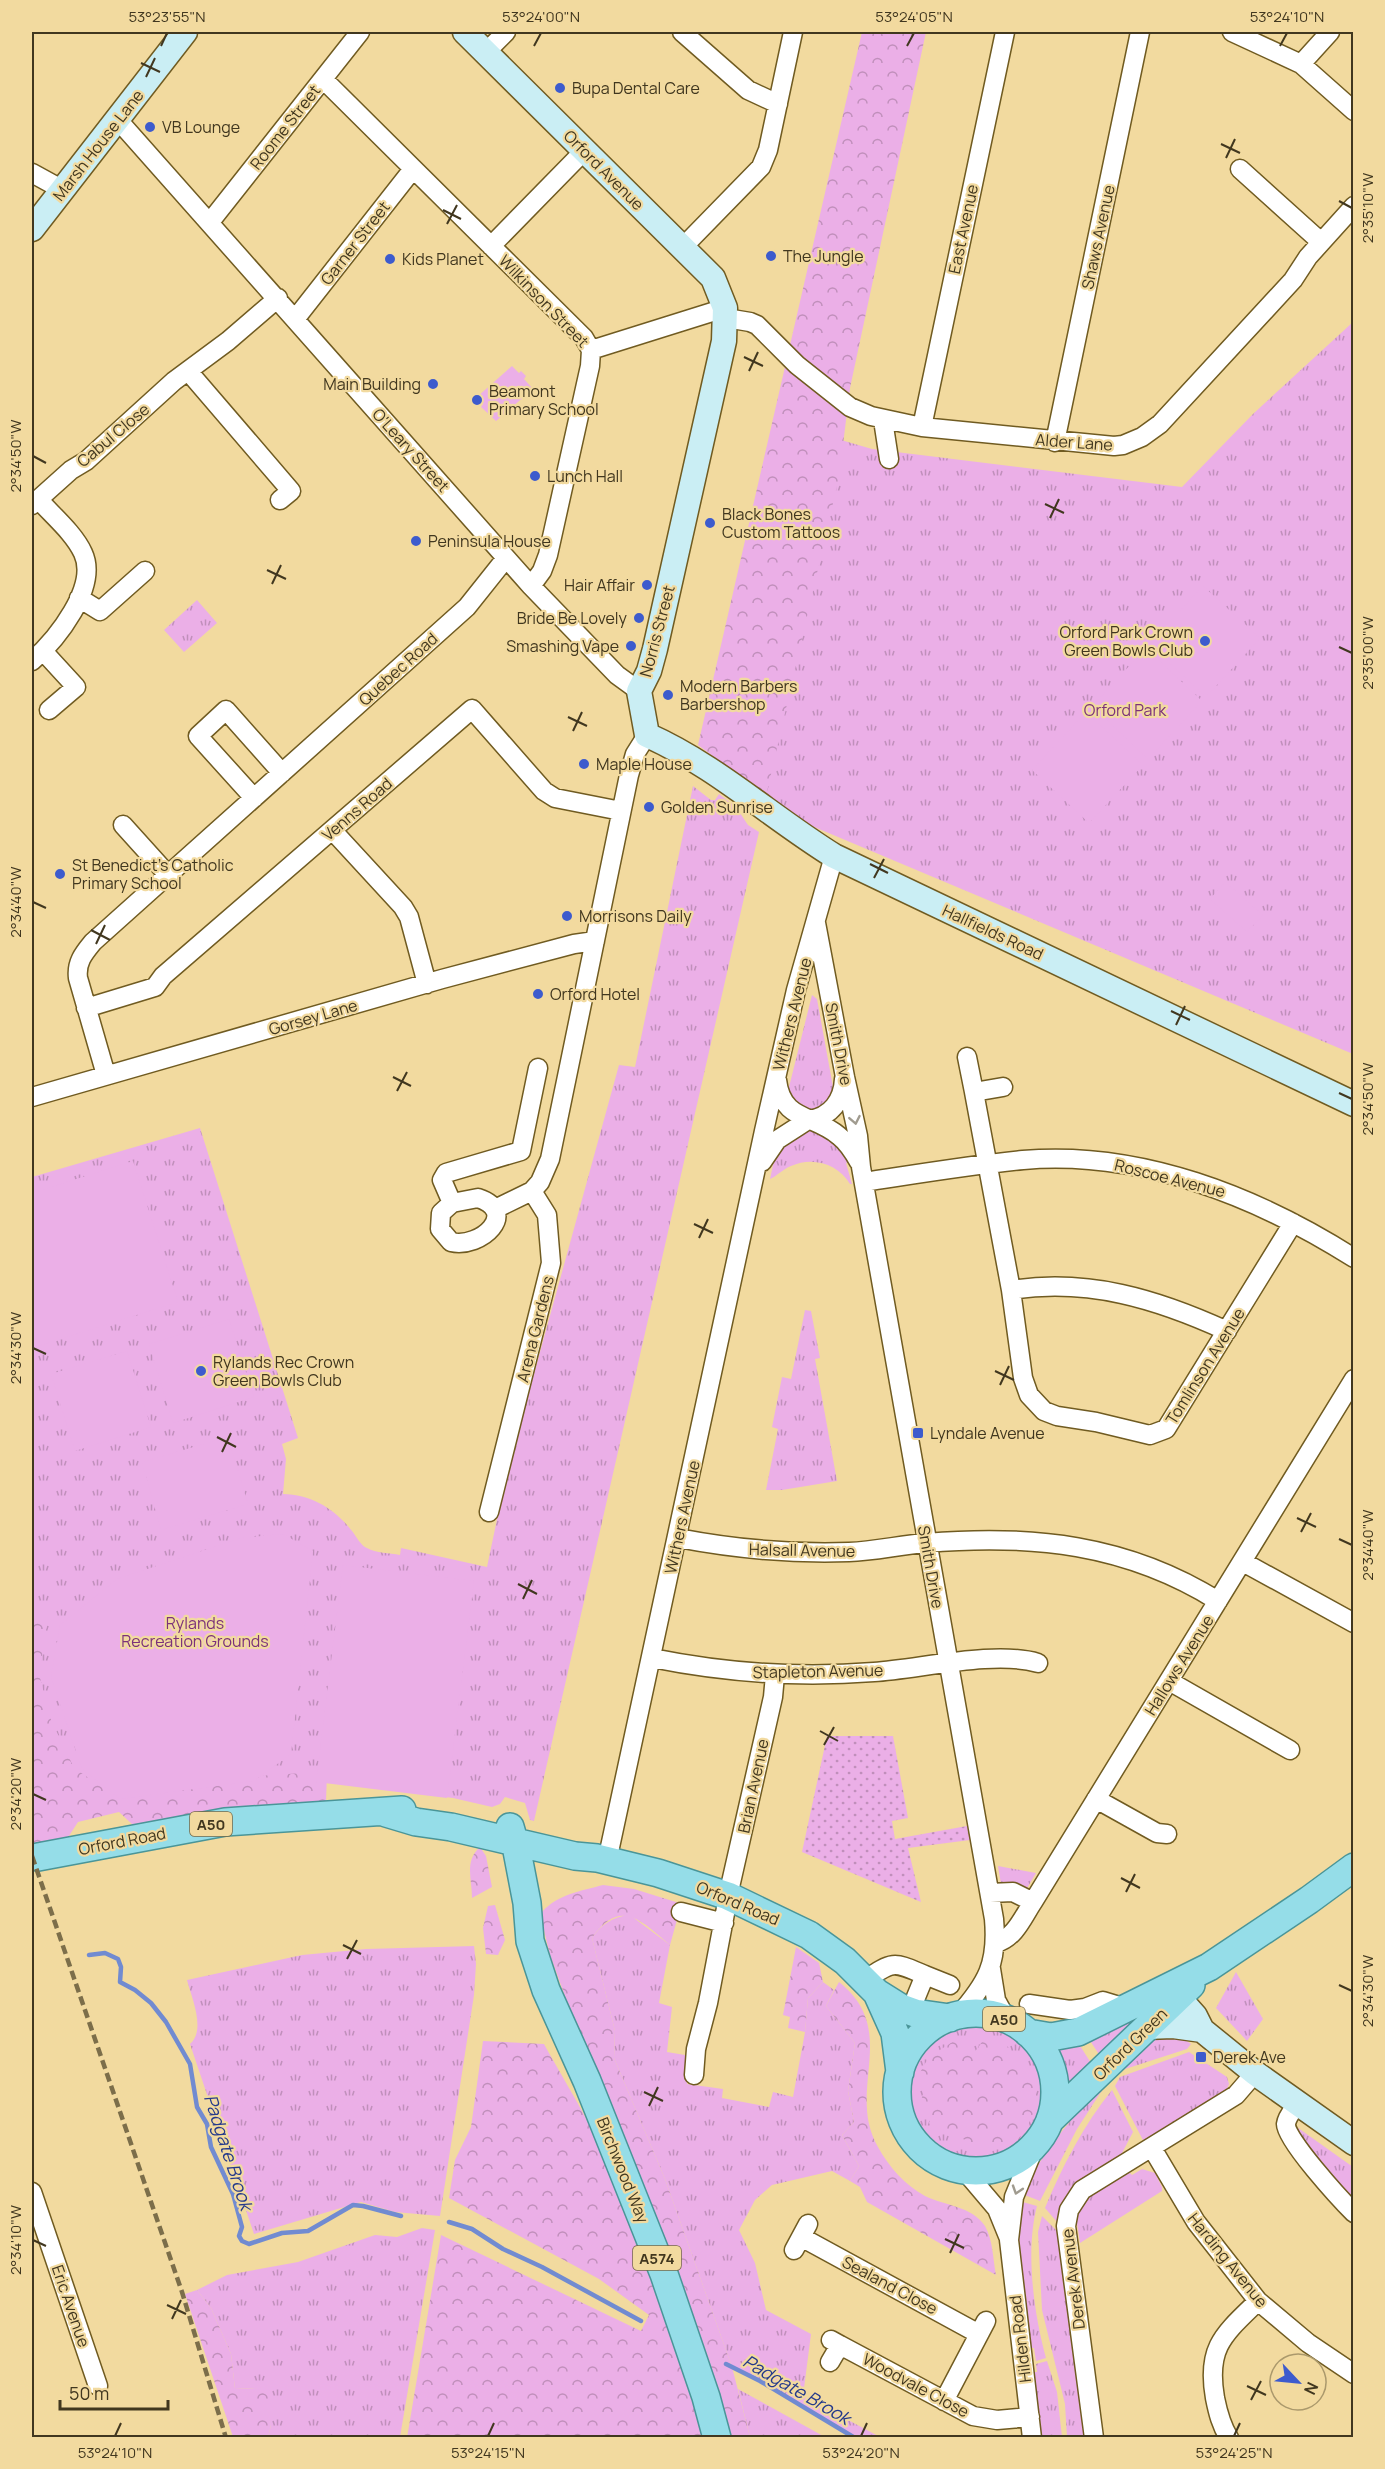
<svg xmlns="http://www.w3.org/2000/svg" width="1385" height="2469" viewBox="0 0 1385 2469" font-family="Manrope,sans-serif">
<defs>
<pattern id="grass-tufts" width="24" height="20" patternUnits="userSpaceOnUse" patternTransform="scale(1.5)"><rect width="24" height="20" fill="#ebafe7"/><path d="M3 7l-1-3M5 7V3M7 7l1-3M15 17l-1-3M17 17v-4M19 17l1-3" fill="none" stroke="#c08fbb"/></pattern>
<pattern id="forest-crowns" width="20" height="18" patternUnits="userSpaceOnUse" patternTransform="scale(1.5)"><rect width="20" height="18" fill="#ebafe7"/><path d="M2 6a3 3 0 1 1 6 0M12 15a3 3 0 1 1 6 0" fill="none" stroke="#c08fbb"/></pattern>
<pattern id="garden-dots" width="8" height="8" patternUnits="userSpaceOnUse" patternTransform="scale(1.5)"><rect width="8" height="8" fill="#ebafe7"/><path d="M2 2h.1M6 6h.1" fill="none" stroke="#c08fbb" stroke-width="1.8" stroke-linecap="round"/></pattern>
</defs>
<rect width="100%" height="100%" fill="#f2da9f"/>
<!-- grass -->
<path fill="url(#grass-tufts)" d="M1353,322V1054L781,813L760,789L841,440L872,449L1182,487L1253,414Z
M197,600L217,623L184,652L164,630Z
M693,786L711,800H715L719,794L736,807L748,825L759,832L534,1821L530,1820L525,1803L505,1797L500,1804L492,1807L453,1798L328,1782L102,1808L59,1766L32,1697V1177L200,1128L298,1438L282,1444L286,1459L283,1494C312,1495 334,1508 352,1531C356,1536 361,1546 367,1548C376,1553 390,1553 400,1555L401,1548L487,1567L507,1472L619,1065L635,1067Z
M812,995L817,999L835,1098C829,1106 812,1115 802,1110C797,1107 792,1100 787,1095Z
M810,1130L836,1142L849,1162L846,1163L852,1184H850C838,1164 813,1156 791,1166C783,1169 777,1176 770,1179L776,1151L806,1131Z
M805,1310L811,1311L820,1358L815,1359L837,1481L782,1490H766L778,1429L772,1427L782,1377L791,1379Z
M998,1866L1036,1873L1026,1890L1001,1884Z
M630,1915L670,1945L659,2003L672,2007L667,2052L691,2056L687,2084L723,2089L722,2098L769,2107L773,2092L793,2097L805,2032L808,1998L823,1982L834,1990L826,2006L855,2043L848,2091L854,2122L842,2135L859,2166L850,2181L832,2171L772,2185L755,2200L739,2230L755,2263L766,2310L811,2334L803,2396L880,2437H855L760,2381L732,2367L665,2179L614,2058L615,2031L592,1938C601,1925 613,1916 630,1915Z
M474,1946L476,1964L474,1995L440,2216L395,2212L361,2202L254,2234L190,2044C206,2030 192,1999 187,1980L302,1955L366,1949Z
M1236,1972L1263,2019L1247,2041L1216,2008Z
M1144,2012L1102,2059L1087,2036Z
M904 2093a71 71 0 1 1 142 0a71 71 0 1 1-142 0Z
M1177,2034L1191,2044L1187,2049L1119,2071L1144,2039Z
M1077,2041L1091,2063L1068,2085L1066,2071L1057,2047Z
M1189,2052L1227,2077L1229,2084L1226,2091L1146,2146L1115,2086L1120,2077Z
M1108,2081L1077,2129L1040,2201L1022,2194C1043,2151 1074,2114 1108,2081Z
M1112,2090L1133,2132L1120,2157L1062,2221L1057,2222L1045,2208C1062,2167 1084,2124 1112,2090Z
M1294,2125L1353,2167V2205L1295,2132Z
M1142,2169L1155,2173L1162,2187V2191L1080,2243L1075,2210L1084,2198L1127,2170L1132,2175Z
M1019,2201L1037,2206C1025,2252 1034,2314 1046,2358L1036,2361L1034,2348H1030L1017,2240Z
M1042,2216L1058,2232H1062L1089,2437H1067L1065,2404L1042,2310L1038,2232Z
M422,2228L435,2230L400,2437H268L271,2425L256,2388L235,2389L231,2354L211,2308L197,2290L227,2275L298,2262L375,2235L397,2237Z
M1047,2361L1057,2392L1062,2437H1040L1033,2372H1037L1036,2364Z
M738,2389L825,2437H750Z"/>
<!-- forest -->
<path fill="url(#forest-crowns)" d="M862,32H926L850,388L839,477L766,796L698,745Z
M32,1608L48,1618L39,1674L51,1720L74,1768L96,1783L120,1785L303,1773H327L326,1802L229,1810L133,1825L119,1812L78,1822L67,1839L34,1844L32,1836Z
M480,1847L486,1856L492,1887L472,1898C472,1879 464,1861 480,1847Z
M603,1885L634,1889L721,1916L680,1909L670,1945C641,1921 621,1897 592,1938L615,2031L614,2058L665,2179L732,2367L750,2437H726L550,1955L542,1922V1912C558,1894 581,1891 603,1885Z
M495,1905L505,1940L498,1955L486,1954L483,1928L488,1906Z
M796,1947L819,1963L823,1982L808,1998L805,2032L788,2028L790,2017L783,2015Z
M839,1982C901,2031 845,2090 878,2147C889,2167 905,2185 925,2196C945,2206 972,2206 985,2226C993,2240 993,2260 996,2275L867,2202L860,2187L850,2181L859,2166L842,2135L854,2122L848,2091L855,2043L826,2006Z
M994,2036C1008,2044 1017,2055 1020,2071L1032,2077C1043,2103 1030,2127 1012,2146L1003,2144L997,2146L985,2142L977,2144L932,2128L929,2123L931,2117L920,2103C924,2092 926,2087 919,2078C924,2057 937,2052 954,2041L967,2052L974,2053L984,2039Z
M483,2041L544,2044C560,2073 578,2102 593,2132C639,2230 674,2334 704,2437L407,2438L441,2235L641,2331L649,2315L599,2279L449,2198L455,2160L471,2127Z
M197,2290L211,2308L231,2354L235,2389L256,2388L270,2397L271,2425L268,2437H233L185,2294Z"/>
<!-- garden -->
<path fill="url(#garden-dots)" d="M827,1736H893L908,1818L892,1821L895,1839L967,1826L970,1840L908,1848L921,1902L802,1852Z"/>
<!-- pitch -->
<path fill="#ebafe7" d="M512,366L519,373L521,371L526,376L524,379L533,389L496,421L481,407L483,404L477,397Z
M1203,586L1260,638L1206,697L1149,644Z
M1146,648L1202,701L1148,759L1092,706Z
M1086,712L1143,765L1089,823L1032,770Z
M1225,882L1263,915L1247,932L1210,899Z
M133,1161L178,1302L32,1348V1193Z
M229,1319L254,1397L173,1423L149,1344Z
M127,1351L151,1427L75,1451L51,1374Z
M228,1437L248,1504L161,1530L142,1462Z
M283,1534L313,1551L291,1754L254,1781L120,1799L82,1769L51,1677L60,1625L117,1579L241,1538Z
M343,1565L474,1581L447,1798L316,1782Z"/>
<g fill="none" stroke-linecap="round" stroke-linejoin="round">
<!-- stream -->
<path stroke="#718bd1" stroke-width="4.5" d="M89,1955L105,1953L118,1959L121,1967L120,1982L135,1990L151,2003L166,2022L190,2064L197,2107L207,2124L211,2147L233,2194L242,2227L239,2236L242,2241L249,2244L282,2233L308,2231L353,2205L363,2206L401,2216
M449,2222L472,2229L503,2249L542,2267L641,2321
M726,2364L760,2381L855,2438"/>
<!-- street casing -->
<g stroke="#705b21" stroke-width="21">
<path id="street" d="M682,32L748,90L778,104
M1232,32L1301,64L1354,111
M486,52L506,32
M1301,64L1330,32
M323,79L584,338L591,350L590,366L548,555L542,571L531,586
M118,120L531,586L617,675L639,691
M1240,169L1321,242
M32,173L63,190
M210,222L360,32
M491,246L584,151
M682,248L761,167L768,150L793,32
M296,318L413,169
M726,318L750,322L757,325L797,365L850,407L871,416L922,427L1114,446L1123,445L1142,437L1160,424L1293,280L1308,257L1354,206
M591,350L725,308
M188,371L291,491L280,500
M883,420L889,459
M922,427L1005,32
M1055,442L1140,32
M32,505L71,470L86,461L174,381L228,341L278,298
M79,598L100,611L145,571
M43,651L76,687L49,710
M32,661C56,640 99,587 83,553C74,533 52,515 38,499
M254,798L198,736L226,710L282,773
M123,825L169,876
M333,831L403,907L409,917L427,984
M816,923L845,1077L858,1136L861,1167L994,1919C998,1964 987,1983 958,2016
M86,1008L155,987L163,976L472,709L544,791L555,798L621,811
M967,1057L974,1092L1003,1087
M106,1075L78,978C76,962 84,953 93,942L467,607L506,558
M777,1080C782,1122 814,1114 839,1136C848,1143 854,1153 859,1162
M974,1092L1011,1290L1023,1378L1029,1395L1044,1411L1057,1416L1096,1422L1150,1435L1166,1429L1293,1223
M32,1097L442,979L574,944L595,941
M809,1120C831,1117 843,1100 844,1079
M762,1162L777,1140L808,1120
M864,1182C917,1174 970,1165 1023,1160C1140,1150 1256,1196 1354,1258
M478,1198C520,1212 481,1249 451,1242L440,1229L441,1213L452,1203Z
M452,1203L442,1180L446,1173L521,1151L538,1068
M495,1209L532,1191
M1011,1290C1088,1278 1157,1299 1227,1331
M489,1512L551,1263L547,1215L532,1191L540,1182L550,1159L629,775L635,754L647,735
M678,1538C735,1549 791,1554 849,1552C875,1551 900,1545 926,1543C1031,1534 1127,1544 1218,1601
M1243,1562L1354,1623
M652,1658C726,1673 799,1678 874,1672C920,1669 995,1650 1038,1663
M1169,1681L1290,1750
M1096,1799L1157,1833L1167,1834
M607,1861L764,1131L796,990L834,856
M990,1893L1013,1892L1033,1902
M681,1912L724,1923
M996,1943C1015,1938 1023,1917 1033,1902L1354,1379
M991,1969L996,2000L1007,2020
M865,1980C894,1960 894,1962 925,1975
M916,1997L925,1975L950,1985
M1029,2004L1070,2010L1085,2008L1103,2001L1126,2008
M694,2075L696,2049L708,2003L730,1887L773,1697L775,1675
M1298,2103C1294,2109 1287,2116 1286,2124C1285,2139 1341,2200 1354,2213
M1152,2148L1196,2222L1258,2301L1308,2343L1354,2374
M964,2170L997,2209L1008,2236
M32,2192L98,2386
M801,2237L979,2334
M794,2250L808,2224
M840,2345L973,2416L997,2420L1030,2417
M830,2362L840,2345L831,2340
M944,2401L986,2321
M1032,2438L1009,2240L1014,2197L1036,2143
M1094,2438L1066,2226L1069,2210L1082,2190L1236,2095L1255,2073
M1229,2438C1221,2425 1218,2413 1215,2398C1206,2347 1224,2334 1258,2301"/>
</g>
<!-- secondary casing -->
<g stroke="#705b21" stroke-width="27">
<path id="secondary" d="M465,32L713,278L725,308L724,341L655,649L649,671L639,691L647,735C715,765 771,817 834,856L1354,1104
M32,229L185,32
M1160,1993L1178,1997L1195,2016L1202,2030L1255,2073L1354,2143
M1146,2027L1173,2026L1202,2030"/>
</g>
<!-- primary casing -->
<g stroke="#4a9598" stroke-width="30">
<path id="primary" d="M386,1813L416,1822L451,1827L575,1856L597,1858L658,1873L728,1896L809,1935L845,1961L877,1993L901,2008L915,2013L950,2018
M510,1827L517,1851L527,1903L530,1941L546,1990L587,2081L664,2274L706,2397L717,2438
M38,1857L225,1822L402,1810
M877,1993L895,2033L900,2072
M897 2092a79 79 0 1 1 158 0a79 79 0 1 1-158 0Z
M1028,2033L1051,2037L1078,2032L1209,1967L1309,1900L1354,1867
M1050,2120L1191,1985"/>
</g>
<!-- street -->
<use href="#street" stroke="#fff" stroke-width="18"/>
<!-- secondary -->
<use href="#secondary" stroke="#caeef4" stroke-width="24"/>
<!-- primary -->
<use href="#primary" stroke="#95dde8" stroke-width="27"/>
<!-- rail -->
<path stroke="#7c6e4a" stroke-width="4.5" stroke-dasharray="9 4.5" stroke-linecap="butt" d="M32,1856L182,2292L226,2438"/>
</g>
<!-- one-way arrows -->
<defs><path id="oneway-chevron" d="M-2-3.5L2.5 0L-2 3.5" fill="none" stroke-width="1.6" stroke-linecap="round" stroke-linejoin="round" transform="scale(1.5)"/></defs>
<g stroke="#a09b8f">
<use href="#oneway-chevron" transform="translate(855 1120) rotate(79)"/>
<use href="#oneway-chevron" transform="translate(1017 2190) rotate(108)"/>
</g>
<!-- ticks -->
<path fill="none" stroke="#41371f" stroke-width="2" d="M161,46L167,33M534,46L541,33M907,46L914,33M1280,46L1287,33M141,63L160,72M146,77L155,58M1221,144L1240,153M1226,158L1235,139M1339,201L1352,208M443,210L461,219M447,224L457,205M744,357L763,366M749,371L758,352M33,456L46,463M1045,504L1064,513M1050,518L1059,499M267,570L286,579M272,584L281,565M1339,647L1352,653M568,717L587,726M573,731L582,712M870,864L888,873M874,878L884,859M33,902L46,908M91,930L110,940M96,944L105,925M1171,1011L1190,1020M1176,1025L1185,1006M393,1077L411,1086M397,1091L407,1072M1339,1093L1352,1099M694,1224L713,1233M699,1238L708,1219M33,1348L46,1354M995,1371L1014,1380M1000,1385L1009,1366M217,1437L236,1447M222,1452L231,1433M1297,1518L1316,1527M1301,1532L1311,1513M1339,1539L1352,1545M518,1584L537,1594M523,1599L532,1580M820,1731L838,1741M824,1745L834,1727M33,1794L46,1800M1121,1878L1140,1888M1126,1892L1135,1874M343,1945L361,1954M347,1959L357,1940M1339,1985L1352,1991M644,2092L663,2101M649,2106L658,2087M945,2239L964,2248M33,2240L46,2246M950,2253L959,2234M167,2305L186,2314M172,2319L181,2300M1247,2386L1266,2395M1251,2400L1261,2381M115,2436L121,2423M488,2436L494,2423M861,2436L867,2423M1234,2436L1240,2423"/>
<!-- markers -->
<g fill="#3d5bcd" stroke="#f2da9f" stroke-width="2">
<circle cx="560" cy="88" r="6"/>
<circle cx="150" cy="127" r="6"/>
<circle cx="771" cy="256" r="6"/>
<circle cx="390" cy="259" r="6"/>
<circle cx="433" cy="384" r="6"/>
<circle cx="477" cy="400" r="6"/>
<circle cx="535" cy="476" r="6"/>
<circle cx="710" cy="523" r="6"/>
<circle cx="416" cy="541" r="6"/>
<circle cx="647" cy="585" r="6"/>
<circle cx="639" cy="618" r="6"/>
<circle cx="1205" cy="641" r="6"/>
<circle cx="631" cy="646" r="6"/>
<circle cx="668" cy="695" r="6"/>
<circle cx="584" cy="764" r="6"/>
<circle cx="649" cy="807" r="6"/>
<circle cx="60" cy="874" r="6"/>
<circle cx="567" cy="916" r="6"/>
<circle cx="538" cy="994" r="6"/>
<circle cx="201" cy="1371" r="6"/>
<rect x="912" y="1427" width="12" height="12" rx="3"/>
<rect x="1195" y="2051" width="12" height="12" rx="3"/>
</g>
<g text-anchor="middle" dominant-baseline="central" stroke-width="4.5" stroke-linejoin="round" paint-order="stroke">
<!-- shield labels -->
<g fill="#f2da9f" stroke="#766845" stroke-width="1.5">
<rect x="190" y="1812" width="42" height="24" rx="4.5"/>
<rect x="983" y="2007" width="42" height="24" rx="4.5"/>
<rect x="633" y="2246" width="48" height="24" rx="4.5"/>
</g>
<g font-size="15" font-weight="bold" fill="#41371f">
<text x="211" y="1824">A50</text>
<text x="1004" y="2019">A50</text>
<text x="657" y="2258">A574</text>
</g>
<!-- poi labels -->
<g font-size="16" fill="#41371f" stroke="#f2da9f" text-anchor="start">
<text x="572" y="88">Bupa Dental Care</text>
<text x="162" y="127">VB Lounge</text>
<text x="783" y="256">The Jungle</text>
<text x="402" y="259">Kids Planet</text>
<text x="421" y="384" text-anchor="end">Main Building</text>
<text x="489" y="391">Beamont<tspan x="489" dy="18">Primary School</tspan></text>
<text x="547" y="476">Lunch Hall</text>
<text x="722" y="514">Black Bones<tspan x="722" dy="18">Custom Tattoos</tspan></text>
<text x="428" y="541">Peninsula House</text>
<text x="635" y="585" text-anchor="end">Hair Affair</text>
<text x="627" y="618" text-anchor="end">Bride Be Lovely</text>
<text x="1193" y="632" text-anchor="end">Orford Park Crown<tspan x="1193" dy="18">Green Bowls Club</tspan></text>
<text x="619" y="646" text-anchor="end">Smashing Vape</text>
<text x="680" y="686">Modern Barbers<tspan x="680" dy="18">Barbershop</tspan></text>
<text x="596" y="764">Maple House</text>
<text x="661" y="807">Golden Sunrise</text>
<text x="72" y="865">St Benedict's Catholic<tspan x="72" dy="18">Primary School</tspan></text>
<text x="579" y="916">Morrisons Daily</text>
<text x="550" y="994">Orford Hotel</text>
<text x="213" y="1362">Rylands Rec Crown<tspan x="213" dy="18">Green Bowls Club</tspan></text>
<text x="930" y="1433">Lyndale Avenue</text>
<text x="1213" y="2057">Derek Ave</text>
</g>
<!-- street labels -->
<g font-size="16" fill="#41371f" stroke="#f2da9f">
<text transform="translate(285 127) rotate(-52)">Roome Street</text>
<text transform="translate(98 145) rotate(-52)">Marsh House Lane</text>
<text transform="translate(604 170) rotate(45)">Orford Avenue</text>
<text transform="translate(963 229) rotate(-78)">East Avenue</text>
<text transform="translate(1098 237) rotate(-78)">Shaws Avenue</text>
<text transform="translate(355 243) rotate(-52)">Garner Street</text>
<text transform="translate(544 301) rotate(46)">Wilkinson Street</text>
<text transform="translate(113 435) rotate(-40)">Cabul Close</text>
<text transform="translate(1074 442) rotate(4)">Alder Lane</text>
<text transform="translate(411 450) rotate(48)">O'Leary Street</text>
<text transform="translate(657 631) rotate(-75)">Norris Street</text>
<text transform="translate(398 669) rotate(-42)">Quebec Road</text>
<text transform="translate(357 809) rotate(-41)">Venns Road</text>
<text transform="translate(993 932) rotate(25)">Hallfields Road</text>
<text transform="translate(792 1014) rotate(-76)">Withers Avenue</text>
<text transform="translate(313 1017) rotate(-16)">Gorsey Lane</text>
<text transform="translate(839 1044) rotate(79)">Smith Drive</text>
<text transform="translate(1170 1178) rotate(14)">Roscoe Avenue</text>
<text transform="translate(535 1329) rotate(-76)">Arena Gardens</text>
<text transform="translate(1205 1366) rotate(-58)">Tomlinson Avenue</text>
<text transform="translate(682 1517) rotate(-78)">Withers Avenue</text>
<text transform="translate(802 1550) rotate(1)">Halsall Avenue</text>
<text transform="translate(931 1567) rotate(80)">Smith Drive</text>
<text transform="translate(1179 1665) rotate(-58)">Hallows Avenue</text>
<text transform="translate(818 1671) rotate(-1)">Stapleton Avenue</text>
<text transform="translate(753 1786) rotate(-78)">Brian Avenue</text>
<text transform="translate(122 1841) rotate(-11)">Orford Road</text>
<text transform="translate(738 1903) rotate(23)">Orford Road</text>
<text transform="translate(1130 2044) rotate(-44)">Orford Green</text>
<text transform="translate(623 2170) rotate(68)">Birchwood Way</text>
<text transform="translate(1228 2260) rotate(51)">Harding Avenue</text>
<text transform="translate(1073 2279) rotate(-97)">Derek Avenue</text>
<text transform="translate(890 2285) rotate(28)">Sealand Close</text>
<text transform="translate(71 2306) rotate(71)">Eric Avenue</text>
<text transform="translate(1020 2339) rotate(-97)">Hilden Road</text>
<text transform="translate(916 2385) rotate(28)">Woodvale Close</text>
</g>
<!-- park labels -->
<g font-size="16" fill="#7b317a" stroke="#f2da9f">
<text x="1125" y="710">Orford Park</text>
<text x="195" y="1623">Rylands<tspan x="195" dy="18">Recreation Grounds</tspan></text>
</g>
<!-- water labels -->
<g font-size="18" font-style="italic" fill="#24398b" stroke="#f2da9f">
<text transform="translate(229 2152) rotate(72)">Padgate Brook</text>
<text transform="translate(797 2389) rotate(30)">Padgate Brook</text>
</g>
</g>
<!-- border -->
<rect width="1385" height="2469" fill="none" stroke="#f2da9f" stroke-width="66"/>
<!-- north arrow -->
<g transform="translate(1298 2382) rotate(116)"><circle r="28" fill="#f2da9f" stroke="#ab996c" stroke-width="1.5"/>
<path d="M0-4.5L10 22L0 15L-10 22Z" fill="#3d5bcd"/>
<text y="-9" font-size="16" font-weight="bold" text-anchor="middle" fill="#41371f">N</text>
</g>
<!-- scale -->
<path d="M60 2400v9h108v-9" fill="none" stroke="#41371f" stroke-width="3"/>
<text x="69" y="2400" font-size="18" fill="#41371f" stroke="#f2da9f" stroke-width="4.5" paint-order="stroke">50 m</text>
<rect x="33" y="33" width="1319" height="2403" fill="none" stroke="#41371f" stroke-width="2"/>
<g font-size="15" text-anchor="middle" fill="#41371f">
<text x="167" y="22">53°23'55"N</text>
<text x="541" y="22">53°24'00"N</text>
<text x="914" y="22">53°24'05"N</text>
<text x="1287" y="22">53°24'10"N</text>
<text transform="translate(1368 208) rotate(-90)" y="5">2°35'10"W</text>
<text transform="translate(16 456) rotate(-90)" y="5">2°34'50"W</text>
<text transform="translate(1368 653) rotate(-90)" y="5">2°35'00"W</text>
<text transform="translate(16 902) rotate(-90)" y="5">2°34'40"W</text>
<text transform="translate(1368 1099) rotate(-90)" y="5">2°34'50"W</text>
<text transform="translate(16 1348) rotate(-90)" y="5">2°34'30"W</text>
<text transform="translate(1368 1545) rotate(-90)" y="5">2°34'40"W</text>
<text transform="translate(16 1794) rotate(-90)" y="5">2°34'20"W</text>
<text transform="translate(1368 1991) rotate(-90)" y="5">2°34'30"W</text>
<text transform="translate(16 2240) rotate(-90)" y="5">2°34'10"W</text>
<text x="115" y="2458">53°24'10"N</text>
<text x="488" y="2458">53°24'15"N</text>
<text x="861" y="2458">53°24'20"N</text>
<text x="1234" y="2458">53°24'25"N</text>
</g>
</svg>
